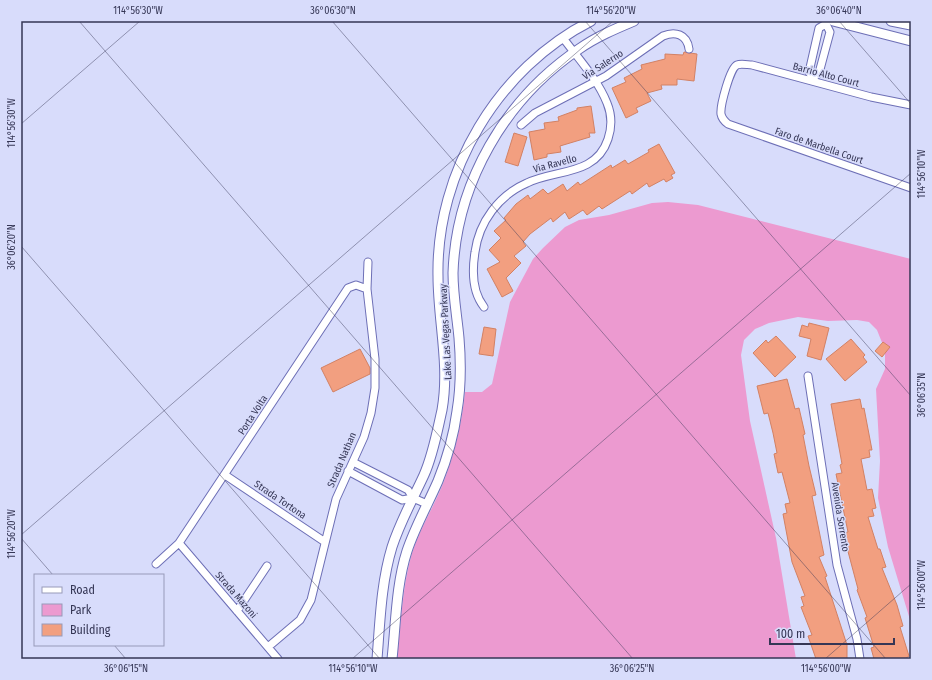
<svg xmlns="http://www.w3.org/2000/svg" width="932" height="680" viewBox="0 0 932 680" font-family="'Fira Sans Condensed',sans-serif">
<rect width="100%" height="100%" fill="#d8dcfb"/>
<!-- green -->
<path fill="#ec9ad0" d="M668,202L698,205L911,259V623L888,547L878,498L880,461L876,389L885,369V350L877,330L869,322L857,320L828,321L798,317L769,323L755,329L744,340L741,355L750,421L776,538L796,659H397C401,624 402,587 412,553C420,528 435,505 444,481C455,452 462,422 465,392H482L492,384L510,302L533,259L543,248L565,227L579,220L609,215L652,203Z"/>
<!-- building -->
<path fill="#f29f80" stroke="#d28164" d="M684,52L697,54L694,81L677,79V85H661L662,89L647,93L651,101L636,108L638,112L626,118L612,88L626,82L624,78L642,69L641,65L665,59V54L683,55Z
M591,106L595,133H589L590,137L560,146L561,152L547,154V157L534,160L529,132L545,129L544,123L559,121L558,117L577,110V108Z
M514,133L527,137L518,166L505,162Z
M659,144L675,173L671,175L673,178L666,182L664,179L649,187L647,183L632,194L630,191L602,209L599,206L587,215L583,210L569,219L565,212L553,222L551,218L530,234L523,242L526,246L514,256L521,263L506,278L513,291L502,297L487,269L500,262L489,250L501,238L494,231L506,220L504,218L516,204L528,195L530,199L543,189L548,194L563,184L567,191L578,182L580,185L611,165L612,168L625,160L628,164L649,152L648,150Z
M809,323L829,328L821,360L807,356L811,339L799,336L802,325L808,327Z
M484,327L496,329L493,356L479,354Z
M776,336L796,357L775,377L753,353L766,340L768,343Z
M851,339L865,355L863,357L867,362L845,381L826,359Z
M883,342L890,347L882,357L875,351Z
M360,349L370,368V374L333,392L321,368Z
M787,379L795,409L799,408L805,434L803,435L809,466L816,495L812,496L824,555L819,557L827,576L825,577L847,645V659H816L808,636L812,635L801,607L804,606L801,597L805,596L792,562L783,514L787,513L785,504L790,503L782,472L778,473L774,454L777,453L773,433L768,413L764,414L757,386Z
M860,399L862,409L864,408L872,450H869L870,457L861,459L867,490L872,489L876,508L872,509L874,516L868,517L878,549H880L886,567L882,568L897,605L903,626L900,627L909,656L905,659H874L871,648L874,647L865,618L867,617L857,590L858,589L846,544H847L844,533L848,532L836,474L842,473L840,465L842,464L831,404Z"/>
<g fill="none" stroke-linecap="round" stroke-linejoin="round">
<!-- minor casing -->
<g stroke="#6d6fb6" stroke-width="9">
<path id="minor" d="M813,78L809,72L819,28L826,24
M812,81L813,78L819,73L830,32L826,24L827,21
M911,105L871,97L752,65C748,65 741,63 737,65C730,68 720,106 721,114C722,119 724,121 728,124L911,188
M521,125L535,113L606,76L663,36C675,31 687,34 689,49
M484,307C472,292 472,271 475,252C479,222 499,195 527,183C556,169 596,176 608,139C612,127 612,115 607,103C598,80 578,58 563,38
M808,376L837,565L857,639L860,659
M353,462L408,490L413,498L427,504
M348,471L402,500L413,498
M225,475L325,542
M179,543L278,659
M156,564L179,543L348,288L356,285L367,289
M237,611L267,566
M268,647L300,620L311,600L336,499L364,437L371,413L375,388V359L367,289L368,262"/>
</g>
<!-- tertiary casing -->
<g stroke="#6d6fb6" stroke-width="11">
<path id="tertiary" d="M833,21L911,41
M891,21L911,25
M377,659C380,622 381,583 392,547C400,522 413,499 424,475C433,455 437,432 442,410C450,365 438,321 438,276C436,172 498,68 591,21
M392,659C396,623 396,585 407,551C415,527 428,504 438,481C447,459 454,434 457,411C461,387 461,362 459,338C457,316 453,295 453,273C456,183 505,99 579,49C596,37 615,29 634,21"/>
</g>
<!-- minor -->
<use href="#minor" stroke="#fff" stroke-width="7"/>
<!-- tertiary -->
<use href="#tertiary" stroke="#fff" stroke-width="9"/>
</g>
<!-- ticks -->
<path fill="none" stroke="#353655" stroke-width="1" stroke-opacity="0.45" d="M79,21L633,659M332,21L886,659M585,21L911,396M839,21L911,104M21,124L140,21M21,246L380,659M21,535L613,21M21,538L53,575M114,645L126,659M352,659L911,173M825,659L911,584"/>
<g text-anchor="middle" dominant-baseline="central" stroke-width="3" stroke-linejoin="round" paint-order="stroke">
<!-- street labels -->
<g font-size="10" fill="#353655" stroke="#d8dcfb">
<text transform="translate(603 65) rotate(-33)">Via Salerno</text>
<text transform="translate(826 75) rotate(15)">Barrio Alto Court</text>
<text transform="translate(819 146) rotate(19)">Faro de Marbella Court</text>
<text transform="translate(555 164) rotate(-15)">Via Ravello</text>
<text transform="translate(446 332) rotate(-93)">Lake Las Vegas Parkway</text>
<text transform="translate(253 415) rotate(-57)">Porta Volta</text>
<text transform="translate(342 460) rotate(-67)">Strada Nathan</text>
<text transform="translate(280 500) rotate(34)">Strada Tortona</text>
<text transform="translate(840 517) rotate(81)">Avenida Sorrento</text>
<text transform="translate(236 595) rotate(49)">Strada Mazoni</text>
</g>
</g>
<!-- border -->
<rect width="932" height="680" fill="none" stroke="#d8dcfb" stroke-width="44"/>
<!-- legend -->
<rect x="34" y="574" width="130" height="72" fill="#d8dcfb" stroke="#979ab9"/>
<rect x="42" y="587" width="20" height="6" fill="#ffffff" stroke="#979ab9"/>
<text x="70" y="594" font-size="12" fill="#353655">Road</text>
<rect x="42" y="604" width="20" height="12" fill="#ec9ad0" stroke="#979ab9"/>
<text x="70" y="614" font-size="12" fill="#353655">Park</text>
<rect x="42" y="624" width="20" height="12" fill="#f29f80" stroke="#979ab9"/>
<text x="70" y="634" font-size="12" fill="#353655">Building</text>
<!-- scale -->
<path d="M770 638v6h124v-6" fill="none" stroke="#353655" stroke-width="2"/>
<text x="776" y="638" font-size="12" fill="#353655" stroke="#d8dcfb" stroke-width="3" paint-order="stroke">100 m</text>
<rect x="22" y="22" width="888" height="636" fill="none" stroke="#353655" stroke-width="1.5"/>
<g font-size="10" text-anchor="middle" fill="#353655">
<text x="138" y="14">114°56'30"W</text>
<text x="333" y="14">36°06'30"N</text>
<text x="611" y="14">114°56'20"W</text>
<text x="839" y="14">36°06'40"N</text>
<text transform="translate(11 123) rotate(-90)" y="4">114°56'30"W</text>
<text transform="translate(921 174) rotate(-90)" y="4">114°56'10"W</text>
<text transform="translate(11 247) rotate(-90)" y="4">36°06'20"N</text>
<text transform="translate(921 395) rotate(-90)" y="4">36°06'35"N</text>
<text transform="translate(11 534) rotate(-90)" y="4">114°56'20"W</text>
<text transform="translate(921 585) rotate(-90)" y="4">114°56'00"W</text>
<text x="126" y="672">36°06'15"N</text>
<text x="353" y="672">114°56'10"W</text>
<text x="632" y="672">36°06'25"N</text>
<text x="826" y="672">114°56'00"W</text>
</g>
</svg>
